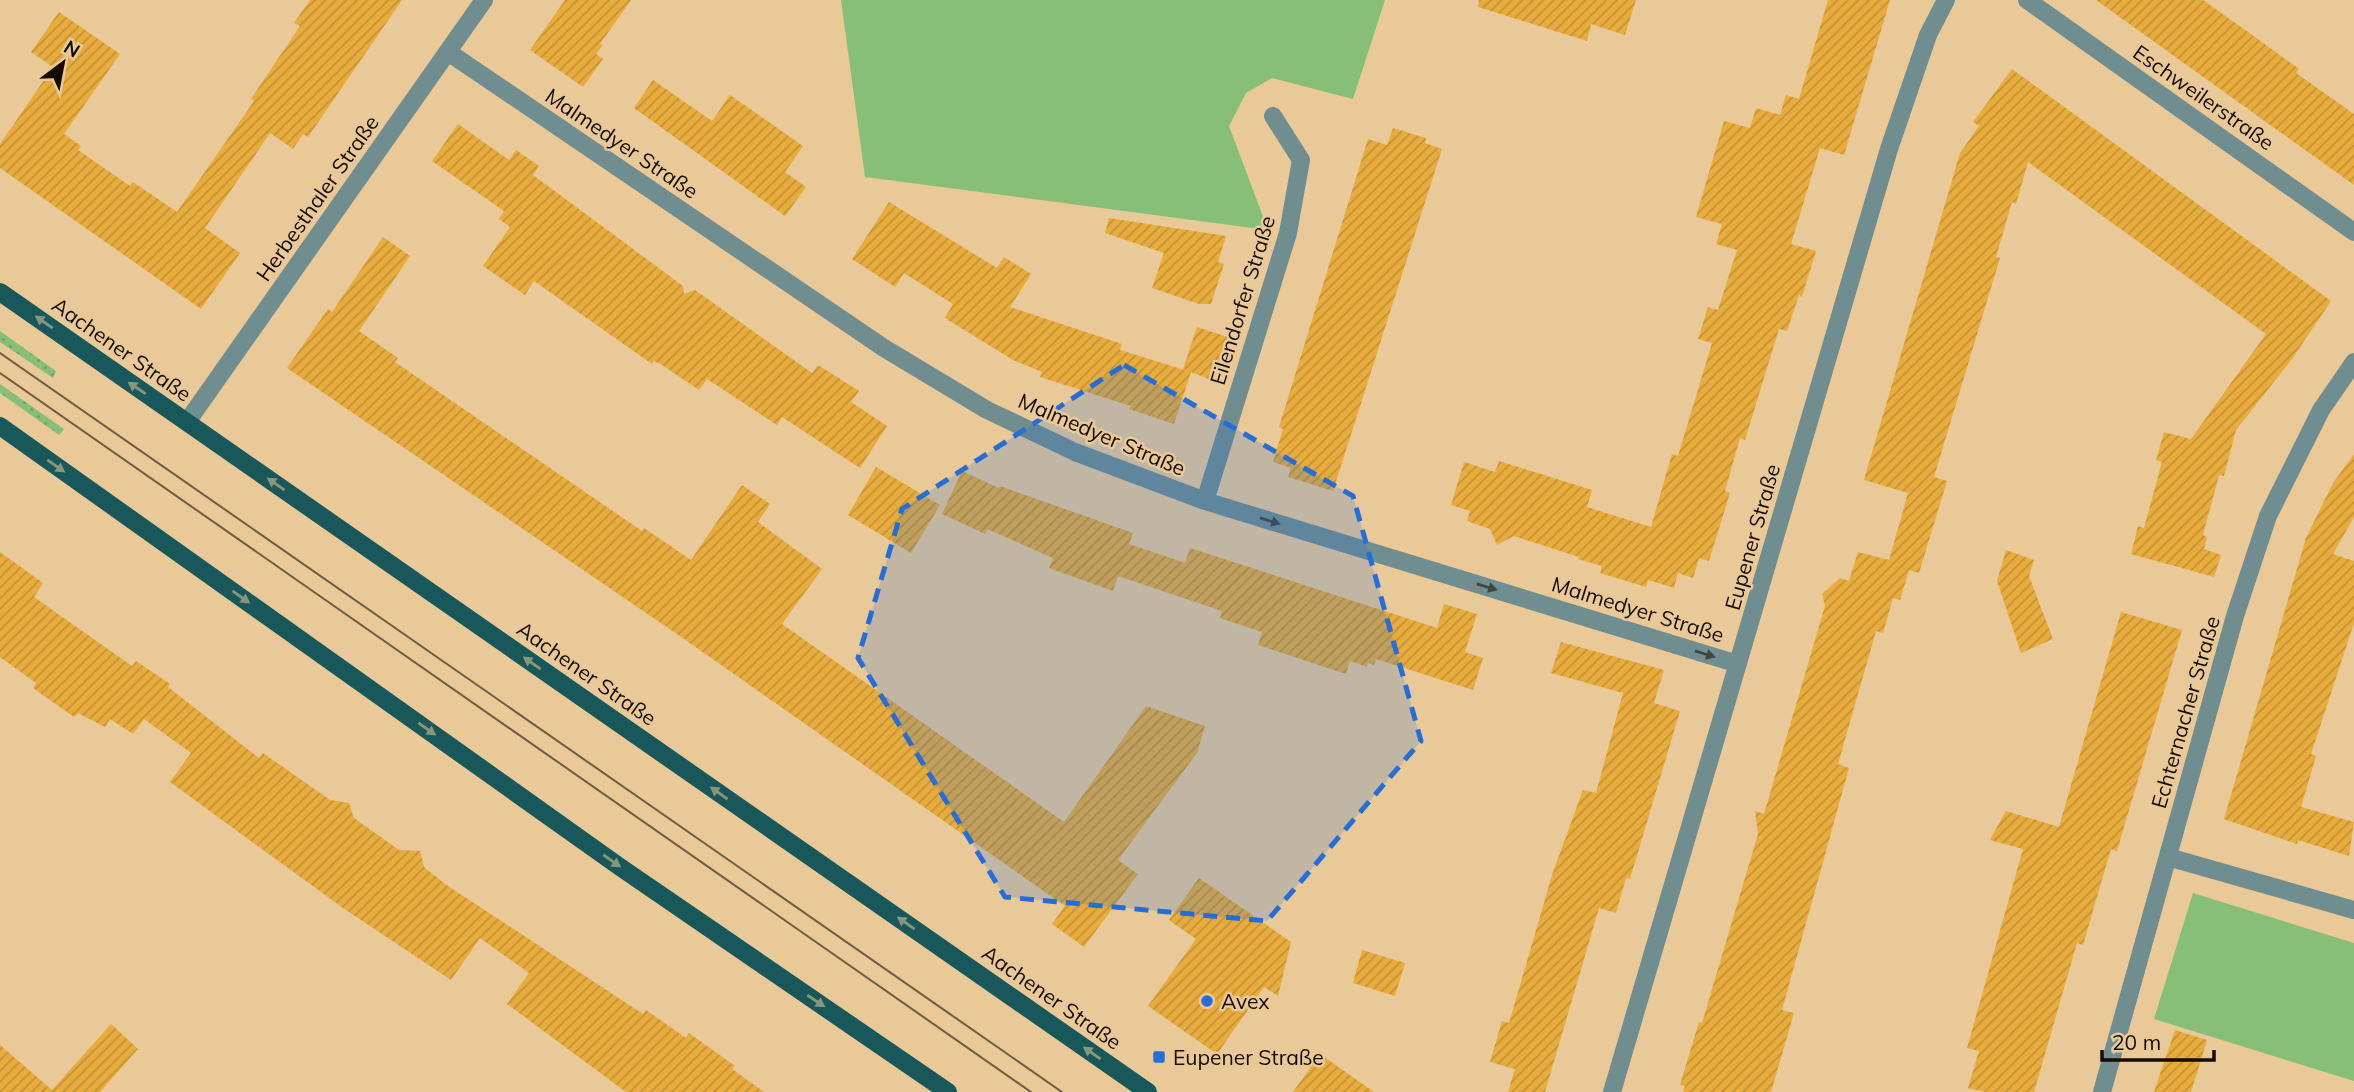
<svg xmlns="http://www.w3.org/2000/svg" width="2354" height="1092" viewBox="0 0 2354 1092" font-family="Mulish,sans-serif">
<defs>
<pattern id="grass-dots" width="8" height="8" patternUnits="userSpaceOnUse" patternTransform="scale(1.75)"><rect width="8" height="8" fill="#88bf78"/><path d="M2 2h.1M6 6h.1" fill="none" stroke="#75a366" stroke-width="1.8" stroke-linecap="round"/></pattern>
<pattern id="building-hatch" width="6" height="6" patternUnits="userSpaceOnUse" patternTransform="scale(1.75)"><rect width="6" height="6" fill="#e7ac3d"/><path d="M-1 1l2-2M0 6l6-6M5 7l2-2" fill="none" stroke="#c59334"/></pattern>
</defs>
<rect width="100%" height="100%" fill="#e8c997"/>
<!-- grass -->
<path fill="url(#grass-dots)" d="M0,331L56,371L53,378L0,342Z
M0,384L64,429L59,435L0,393Z"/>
<!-- park -->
<path fill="#88bf78" d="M841,0H1385L1353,99L1272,78L1246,93L1229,126L1268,230L865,177Z
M2193,893L2354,943V1081L2154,1019Z"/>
<!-- building -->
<path fill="url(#building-hatch)" d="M310,0H402L308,137L303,134L293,149L270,133L205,228L240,253L201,309L0,168V144L53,67L31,52L59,12L120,54L64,134L81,146L78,150L130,186L133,182L177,212L254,101L251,99L300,26L294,23Z
M565,0H631L600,44L603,45L596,54L603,59L583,87L530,50Z
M1479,0H1636L1625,35L1591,24L1587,41L1478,7Z
M1828,0H1890L1844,155L1820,148L1791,244L1816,251L1802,297L1799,295L1787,331L1779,329L1745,440L1740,438L1725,491L1730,493L1709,561L1699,558L1693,578L1678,573L1674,588L1648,580L1646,587L1600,573L1602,566L1578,559L1579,557L1514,536L1497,545L1490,529L1467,521L1470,511L1451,505L1464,462L1495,472L1499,461L1592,490L1587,507L1651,527L1672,454L1678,456L1712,343L1698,339L1708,307L1718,310L1737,250L1716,244L1722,224L1696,217L1724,121L1750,128L1756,108L1780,115L1786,95L1799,99Z
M2096,0H2203L2248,32L2299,69L2296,73L2354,114V185Z
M2012,69L2331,301L2292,359L2236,430L2224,476L2219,475L2203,535L2207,537L2204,549L2221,555L2214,577L2131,554L2138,526L2144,528L2162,462L2156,460L2164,432L2191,439L2266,334L2028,162L2016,204L2012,202L1996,257L2000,258L1934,477L1947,481L1919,573L1909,570L1900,600L1893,598L1883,633L1876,631L1838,764L1849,768L1782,1010L1794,1013L1771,1092H1683L1685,1086L1680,1085L1699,1022L1702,1023L1758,834L1755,811L1764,814L1825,606L1822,594L1840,578L1849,581L1858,552L1889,560L1908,493L1864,480L1960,153L1979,126L1973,122Z
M653,80L712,121L730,95L803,146L785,172L806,187L785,216L634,108Z
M458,124L509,160L516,150L539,166L533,175L683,286L684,294L695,290L812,373L818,365L859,391L851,402L887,426L860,468L782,417L777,425L707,379L699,390L662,365L654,361L652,364L534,281L525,295L483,266L510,227L499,219L504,211L432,161Z
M1393,128L1426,138L1425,143L1442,149L1333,491L1288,477L1291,468L1273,462L1283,429L1279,427L1368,139L1387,145Z
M889,202L997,268L1004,257L1031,274L1010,307L1122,344L1120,350L1191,372L1174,424L1129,409L1131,406L1040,377L1042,372L1013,360L945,318L953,304L904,273L895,287L852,259Z
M1109,218L1226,236L1218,262L1224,264L1211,304H1199L1152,288L1164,253L1105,233Z
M383,237L410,256L359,331L398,358L395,362L642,531L644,528L691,560L742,485L770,504L758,522L822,569L782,624L1064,822L1146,706L1205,726L1197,753L1118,860L1138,874L1084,947L1052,924L1065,906L674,632L287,368L328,309L332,312Z
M1197,327L1228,337L1214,381L1183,369Z
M2354,454V517L2333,554L2354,561V623L2311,754L2316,756L2301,807L2354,822L2349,856L2298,840L2297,844L2224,819L2306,538L2333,483Z
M876,467L940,505L911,553L848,515Z
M962,471L999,488L1000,486L1133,533L1129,544L1185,563L1190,548L1437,628L1444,604L1477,614L1465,652L1483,658L1473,690L1376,659L1374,665L1368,663L1367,667L1350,661L1346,674L1258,645L1262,632L1220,618L1222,611L1118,576L1113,591L1049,568L1053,558L987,529L985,534L942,514Z
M2006,550L2034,560L2029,576L2053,639L2021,653L1997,581Z
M0,552L43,583L34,597L132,666L136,661L170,684L168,687L259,758L263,753L330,800L349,803L354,818L399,850L420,851L424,867L445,884L643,1014L646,1010L686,1038L689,1033L735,1066L732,1069L764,1092H626L507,1004L529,973L480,938L451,980L343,908L170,782L191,753L144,719L133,734L110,719L105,727L78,713L74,717L33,688L36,683L0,657Z
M2121,612L2182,630L2117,851L2111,849L2083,945L2077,943L2034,1092H1985L1968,1088L1979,1051L1967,1048L2023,849L1990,840L2006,811L2059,827Z
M1561,642L1664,670L1654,703L1680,711L1630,879L1626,878L1616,913L1599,908L1545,1092H1508L1515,1069L1490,1062L1502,1021L1509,1023L1553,872L1583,790L1596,793L1623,693L1551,673Z
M1199,878L1291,942L1278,996L1264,987L1217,1054L1148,1006L1196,939L1169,920Z
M1362,950L1405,963L1395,996L1353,983Z
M111,1024L138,1049L100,1092H0V1045L52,1090Z
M2175,1030L2207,1040L2191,1092H2154Z
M1320,1054L1374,1092H1293Z"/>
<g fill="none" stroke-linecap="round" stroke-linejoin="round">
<!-- minor -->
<path stroke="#708d8f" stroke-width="18" d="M2027,0L2354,232
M448,52L884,348L987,410L1075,452L1205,501L1738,664
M187,422L484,0
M1205,501L1288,233L1301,160L1273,116
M2168,857L2354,910
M1612,1092L1889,149L1928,35L1946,0
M2102,1092L2235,616L2268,516L2321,410L2354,362"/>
<!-- primary -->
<path stroke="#18585a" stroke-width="18" d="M0,292L1148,1092
M0,426L620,867L948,1092"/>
<!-- tram -->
<path stroke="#6f5c40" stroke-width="2" d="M0,353L1062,1092
M0,373L1031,1092"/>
</g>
<!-- one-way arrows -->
<defs><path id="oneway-solid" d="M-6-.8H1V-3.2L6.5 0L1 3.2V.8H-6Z" transform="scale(1.75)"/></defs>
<g fill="#8a967c">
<use href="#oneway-solid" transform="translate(44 322) rotate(-145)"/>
<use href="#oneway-solid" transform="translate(137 388) rotate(-146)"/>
<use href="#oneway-solid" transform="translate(56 466) rotate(35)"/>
<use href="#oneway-solid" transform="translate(276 484) rotate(-145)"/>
<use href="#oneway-solid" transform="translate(241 597) rotate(35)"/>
<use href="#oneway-solid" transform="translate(532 663) rotate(-145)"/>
<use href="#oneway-solid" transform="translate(427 729) rotate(35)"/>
<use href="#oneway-solid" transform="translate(719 793) rotate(-145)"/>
<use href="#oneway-solid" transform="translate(612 861) rotate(35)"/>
<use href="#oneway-solid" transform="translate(906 923) rotate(-145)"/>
<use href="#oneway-solid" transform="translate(816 1001) rotate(34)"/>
<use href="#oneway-solid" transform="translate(1092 1053) rotate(-145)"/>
</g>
<g fill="#3e4640">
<use href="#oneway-solid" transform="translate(1270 521) rotate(17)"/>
<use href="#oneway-solid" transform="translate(1487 587) rotate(17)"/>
<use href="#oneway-solid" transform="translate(1705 654) rotate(17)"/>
</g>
<!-- marked area -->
<path fill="#256dd9" fill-opacity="0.2" stroke="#256dd9" stroke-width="5" stroke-dasharray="14 9" stroke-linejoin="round" d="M1124,365L1353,496L1421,741L1267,921L1005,897L858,658L902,509Z"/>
<!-- markers -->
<g fill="#256dd9" stroke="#e8c997" stroke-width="2.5">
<circle cx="1207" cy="1001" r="7"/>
<rect x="1152" y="1050" width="14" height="14" rx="3.5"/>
</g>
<g text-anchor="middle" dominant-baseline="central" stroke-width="5" stroke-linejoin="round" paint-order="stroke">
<!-- street labels -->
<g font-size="21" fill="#160b00" stroke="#e8c997">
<text transform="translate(2204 97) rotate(35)">Eschweilerstraße</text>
<text transform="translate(622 143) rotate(34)">Malmedyer Straße</text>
<text transform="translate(317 198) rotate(-55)">Herbesthaler Straße</text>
<text transform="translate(1242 300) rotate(-73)">Eilendorfer Straße</text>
<text transform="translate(122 349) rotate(35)">Aachener Straße</text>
<text transform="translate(1102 434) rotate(23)">Malmedyer Straße</text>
<text transform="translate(1752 537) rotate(-74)">Eupener Straße</text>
<text transform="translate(1638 609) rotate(17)">Malmedyer Straße</text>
<text transform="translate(587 673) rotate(35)">Aachener Straße</text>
<text transform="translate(2185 712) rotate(-74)">Echternacher Straße</text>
<text transform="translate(1052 997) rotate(35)">Aachener Straße</text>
</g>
<!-- poi labels -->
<g font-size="21" fill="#160b00" stroke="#e8c997" text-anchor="start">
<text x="1221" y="1001">Avex</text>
<text x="1173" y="1057">Eupener Straße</text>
</g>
</g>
<!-- north arrow -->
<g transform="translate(63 63) rotate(32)" stroke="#e8c997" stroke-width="5" paint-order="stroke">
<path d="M0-5L12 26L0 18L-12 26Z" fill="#160b00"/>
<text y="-10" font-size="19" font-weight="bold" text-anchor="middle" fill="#160b00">N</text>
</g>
<!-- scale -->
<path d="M2102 1050v10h112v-10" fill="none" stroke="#160b00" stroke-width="3.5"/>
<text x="2112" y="1050" font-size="21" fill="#160b00" stroke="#e8c997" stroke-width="5" paint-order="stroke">20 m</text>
</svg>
